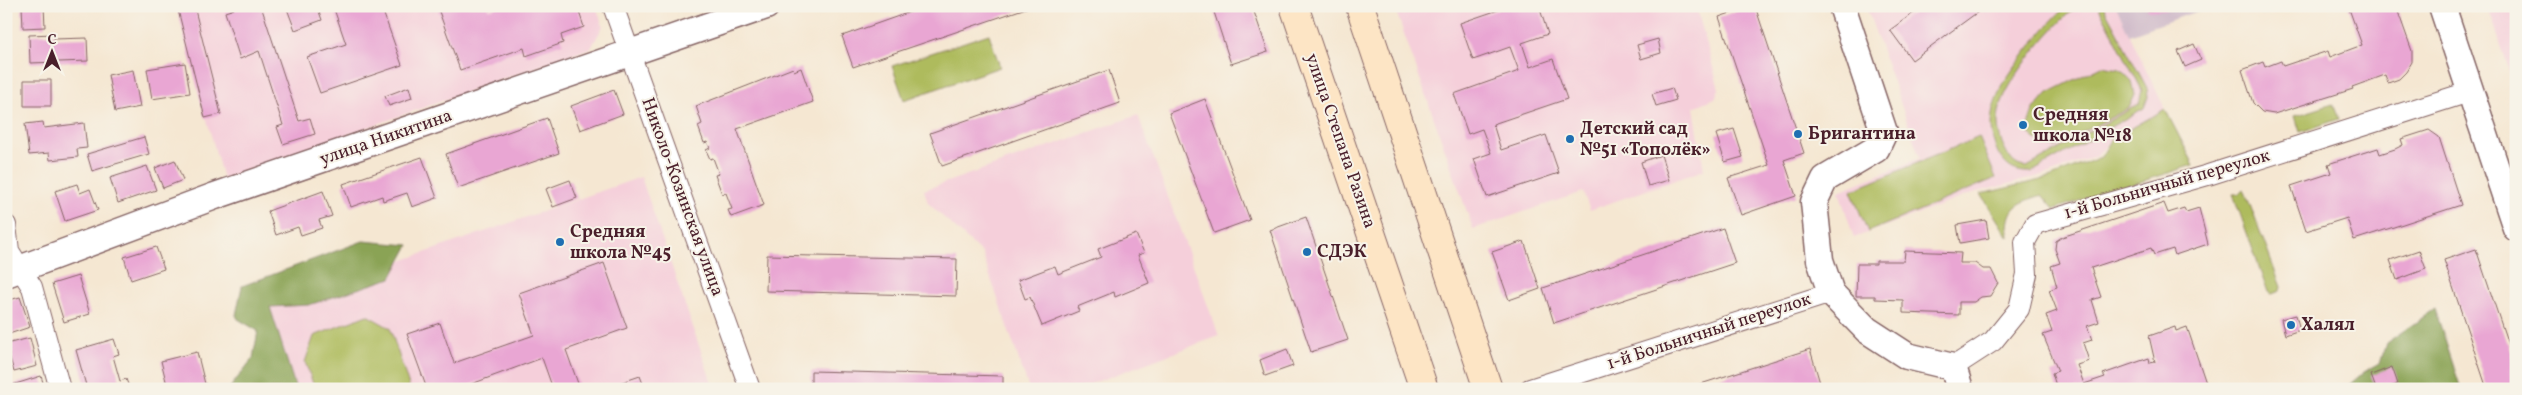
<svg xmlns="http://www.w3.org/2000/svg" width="2522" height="395" viewBox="0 0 2522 395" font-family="Vollkorn,serif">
<rect width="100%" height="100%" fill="#f7f3e8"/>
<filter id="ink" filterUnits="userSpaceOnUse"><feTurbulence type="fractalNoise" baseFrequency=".02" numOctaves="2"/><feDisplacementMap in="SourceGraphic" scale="10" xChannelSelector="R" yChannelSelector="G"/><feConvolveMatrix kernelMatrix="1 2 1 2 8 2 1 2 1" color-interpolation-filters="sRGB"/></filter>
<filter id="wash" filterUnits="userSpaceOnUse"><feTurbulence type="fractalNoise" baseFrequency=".0096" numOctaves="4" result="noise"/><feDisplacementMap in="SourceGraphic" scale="20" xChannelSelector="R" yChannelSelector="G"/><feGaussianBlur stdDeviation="1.12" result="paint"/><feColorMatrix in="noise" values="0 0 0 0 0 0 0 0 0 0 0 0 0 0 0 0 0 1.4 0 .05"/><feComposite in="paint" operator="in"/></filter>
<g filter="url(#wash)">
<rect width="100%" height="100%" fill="#f5e7d2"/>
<!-- built -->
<path fill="#f5cfda" d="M176,6H596L603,26L591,48L223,179Z
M1409,6H1696L1719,89L1715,98L1694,107L1704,170L1590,210L1583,192L1473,229L1396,11Z
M1866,6H2116L2165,109L2111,140L2097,155L2050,174L1976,192L1854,238L1839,191L1920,158Z
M2488,6H2516V92Z
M1138,115L1219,336L1077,389H1029L982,253L928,203L924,190Z
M641,177L714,389H296L270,307Z"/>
<!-- industrial -->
<path fill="#d1bdcb" d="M2116,6H2212L2129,35Z"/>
<!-- green -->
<path fill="#aebb5d" stroke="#7c6d44" d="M2067,6H2077C2053,26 2008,78 2000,108C1996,122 1998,136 2005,149C2010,159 2015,167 2027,167L2139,104L2142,90L2098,6H2103L2147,88L2148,97L2144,108L2032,172C2016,173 2006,168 1998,153C1979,115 2002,82 2026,52C2039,35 2051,20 2067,6Z
M989,34L1000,67L904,100L892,66Z
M2102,66L2120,69L2132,81L2135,95L2129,108L2055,147L2040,143L2026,131L2033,110L2048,93Z
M2333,104L2339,119L2300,132L2295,116Z
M2165,109L2194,165L2054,209L2042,195C2016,204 2007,206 2008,237L1981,194L2049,178L2101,157L2111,140Z
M1979,137L1996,178L1868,232L1851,191Z
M2244,189L2281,287L2280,291L2272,294L2268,292L2233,194H2239Z
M367,315L390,328L410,389H315L305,362L314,336Z"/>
<!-- forest -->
<path fill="#8aa354" stroke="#6a6140" d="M363,241L409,245L391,278L309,305L270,307L296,389H229L253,358L258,331L238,319L236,315L242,286Z
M2435,309L2461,389H2344L2364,372L2380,363L2386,343Z"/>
<g id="blocks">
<!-- building -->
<path fill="#e9a6d3" d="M22,6H44L45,27L23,28Z
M177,6H194L221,114L205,118Z
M233,6H261L299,121L310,118L315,134L283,144L277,127L283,125L259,51L240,59L225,12L234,9Z
M286,6H317L322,20L295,30Z
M333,6H381L402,65L320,93L307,57L346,44Z
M437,6H488L489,10L500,6H577L584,27L561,35L563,43L526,56L524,48L460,70Z
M656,6H671V7L657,11Z
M927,6H1028L1029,7L853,67L842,36Z
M1212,6H1252L1268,52L1231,64Z
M1510,6H1539L1548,34L1522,43L1530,67L1553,59L1567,99L1493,124L1501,150L1546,135L1559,173L1487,197L1474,159L1491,153L1482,129L1468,134L1454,94L1519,71L1510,47L1473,60L1460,23Z
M1751,6H1755L1804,153L1784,160L1796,196L1741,215L1728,178L1769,165L1719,17Z
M1923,6H1986L1912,60L1890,30Z
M2146,6H2186V8L2148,11Z
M2348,6H2396L2412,51V62L2406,72L2399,79L2388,83L2385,75L2352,87L2353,89L2274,114L2262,112L2253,103L2242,70L2263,62L2265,67L2281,61L2283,66L2328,51L2330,57L2362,45Z
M54,34V39L87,38L88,61L30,63L29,35Z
M1658,39L1661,53L1641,59L1637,45Z
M2194,44L2201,60L2185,67L2178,51Z
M185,63L190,93L152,99L147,69Z
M793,68L794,71L801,68L813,102L737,129L764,205L731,217L728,210L732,209L726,193L722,194L715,175L719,174L713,158L710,159L706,150L710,148L707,142L704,143L698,126L702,124L696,106Z
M133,70L140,107L115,112L108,75Z
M1109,70L1120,103L942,166L930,133Z
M24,80H51V106H24Z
M409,87L412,98L389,106L385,96Z
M1672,88L1676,100L1656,106L1652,94Z
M614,90L623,114L580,130L571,106Z
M1205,99L1250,220L1214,233L1169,113Z
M547,118L559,153L458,188L446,154Z
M43,122L44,128L84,123L87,148L77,149L78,157L50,160L49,153L29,155L25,124Z
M1734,129L1743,157L1725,162L1716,134Z
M2429,130L2439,137L2461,205L2354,240L2347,218L2306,231L2291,186L2331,173L2328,164L2378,148L2380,154L2395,149L2403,145L2401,139Z
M144,137L149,154L92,171L87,154Z
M1661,155L1669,180L1648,186L1641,162Z
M422,157L437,198L412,207L407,193L383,201L382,196L351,207L343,184Z
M175,160L183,180L163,188L155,168Z
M147,166L156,190L118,203L110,178Z
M570,180L577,198L553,207L546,189Z
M77,184L80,193L90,189L98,210L65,221L55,191Z
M323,191L332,216L319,220L322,228L301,235L298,227L276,235L268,211Z
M2164,203L2168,213L2184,208L2186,212L2199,208L2208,244L2175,255L2173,249L2154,255L2151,248L2091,268L2101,297L2092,300L2099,322L2087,326L2092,340L2083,343L2089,361L2077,365L2084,384L2105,377L2103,374L2149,358L2150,363L2155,362L2149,336L2175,327L2176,331L2187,327L2208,389H2057L2052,373L2058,371L2043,335L2052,332L2046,315L2057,311L2049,290L2057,287L2051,266L2060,263L2055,249L2056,241L2062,237Z
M1306,217L1348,340L1311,352L1270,230Z
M1986,220L1989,238L1960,243L1957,225Z
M1723,228L1735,263L1554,323L1543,288Z
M1136,234L1144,253L1138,255L1149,283L1115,297L1114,292L1077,307L1079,311L1042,326L1030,297L1025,299L1018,280L1055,266L1058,274L1101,257L1098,249Z
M1524,241L1540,289L1509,300L1492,252Z
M156,247L164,269L131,280L124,257Z
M2476,249L2516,368V389H2487L2444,260Z
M2419,250L2426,269L2397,280L2390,260Z
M1905,251L1961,253L1960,263H1975L1983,269H1991L1998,283L1990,296L1981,297L1974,302H1959V315L1903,313V300L1875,299V296H1856L1857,264H1876V261H1904Z
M767,255L957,259L956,296L766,291Z
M604,263L627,328L566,350L580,389H553L542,358L458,389H427L407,334L440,323L454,363L534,335L519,293Z
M78,276L90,314L64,322L52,284Z
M20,297L30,327L6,335V301Z
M2296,315L2300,330L2285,335L2281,319Z
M30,338L37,366L14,372L6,344Z
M114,339L119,354L113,356L120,381L126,379L129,387L87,389L76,350Z
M1287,349L1293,366L1265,376L1260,360Z
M1810,349L1820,383L1802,389H1685Z
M197,352L206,388L168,389L161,361Z
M2392,367L2398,384L2385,389H2376L2371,375Z
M811,371L1003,376V389H811Z
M41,376L45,389H10L9,386Z
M640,376L645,389H605V388Z"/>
</g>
</g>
<g filter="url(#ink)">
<use href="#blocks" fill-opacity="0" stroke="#866565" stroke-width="1"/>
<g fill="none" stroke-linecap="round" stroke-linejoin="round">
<!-- minor casing -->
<g stroke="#866565" stroke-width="22">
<path id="minor" d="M613,6L750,389
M6,225L9,251L32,287L60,389
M1953,367L1993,341L2019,309L2027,274L2025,242L2035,224L2208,175L2469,92
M1530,389L1831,293"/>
</g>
<!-- tertiary casing -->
<g stroke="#866565" stroke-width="29">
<path id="tertiary" d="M1842,6L1884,132L1876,149L1825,179L1814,202L1820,260L1831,293L1867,330L1907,356L1953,367L1960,389
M2442,6L2516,228
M6,274L215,196L766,6"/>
</g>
<!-- secondary casing -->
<g stroke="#866565" stroke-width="30">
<path id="secondary" d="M1294,6L1424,389
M1360,6L1488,389"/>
</g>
<!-- minor -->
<use href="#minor" stroke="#fff" stroke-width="20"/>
<!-- tertiary -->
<use href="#tertiary" stroke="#fff" stroke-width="26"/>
<!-- secondary -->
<use href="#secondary" stroke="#fde5c5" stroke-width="28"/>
</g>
</g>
<!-- markers -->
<g fill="#1f6fb2" stroke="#f7f3e8" stroke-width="2">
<circle cx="2023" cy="125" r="5"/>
<circle cx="1798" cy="134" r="5"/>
<circle cx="1570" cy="139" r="5"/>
<circle cx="560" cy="242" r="5"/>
<circle cx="1307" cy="252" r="5"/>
<circle cx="2291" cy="325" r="5"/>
</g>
<g text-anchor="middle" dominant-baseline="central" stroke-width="4" stroke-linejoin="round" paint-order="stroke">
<!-- poi labels -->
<g font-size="18" font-weight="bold" fill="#4a1f2b" stroke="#f7f3e8" text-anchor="start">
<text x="2033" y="115">Средняя<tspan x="2033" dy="21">школа №18</tspan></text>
<text x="1580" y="129">Детский сад<tspan x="1580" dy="21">№51 «Тополёк»</tspan></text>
<text x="1808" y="134">Бригантина</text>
<text x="570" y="232">Средняя<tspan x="570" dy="21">школа №45</tspan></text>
<text x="1317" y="252">СДЭК</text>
<text x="2301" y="325">Халял</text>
</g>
<!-- street labels -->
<g font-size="18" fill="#4a1f2b" stroke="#f7f3e8">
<text transform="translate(386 138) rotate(-19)">улица Никитина</text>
<text transform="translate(1340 141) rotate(71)">улица Степана Разина</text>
<text transform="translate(2167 185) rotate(-16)">1-й Больничный переулок</text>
<text transform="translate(682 197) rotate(70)">Николо-Козинская улица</text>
<text transform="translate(1709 332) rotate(-18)">1-й Больничный переулок</text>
</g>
</g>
<!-- margin -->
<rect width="2522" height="395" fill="none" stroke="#f7f3e8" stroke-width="25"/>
<!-- north arrow -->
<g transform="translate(52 52)" stroke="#f7f3e8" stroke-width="4" paint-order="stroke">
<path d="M0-4L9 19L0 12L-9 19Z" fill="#4a1f2b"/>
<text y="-8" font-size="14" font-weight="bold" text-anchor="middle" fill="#4a1f2b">С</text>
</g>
</svg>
